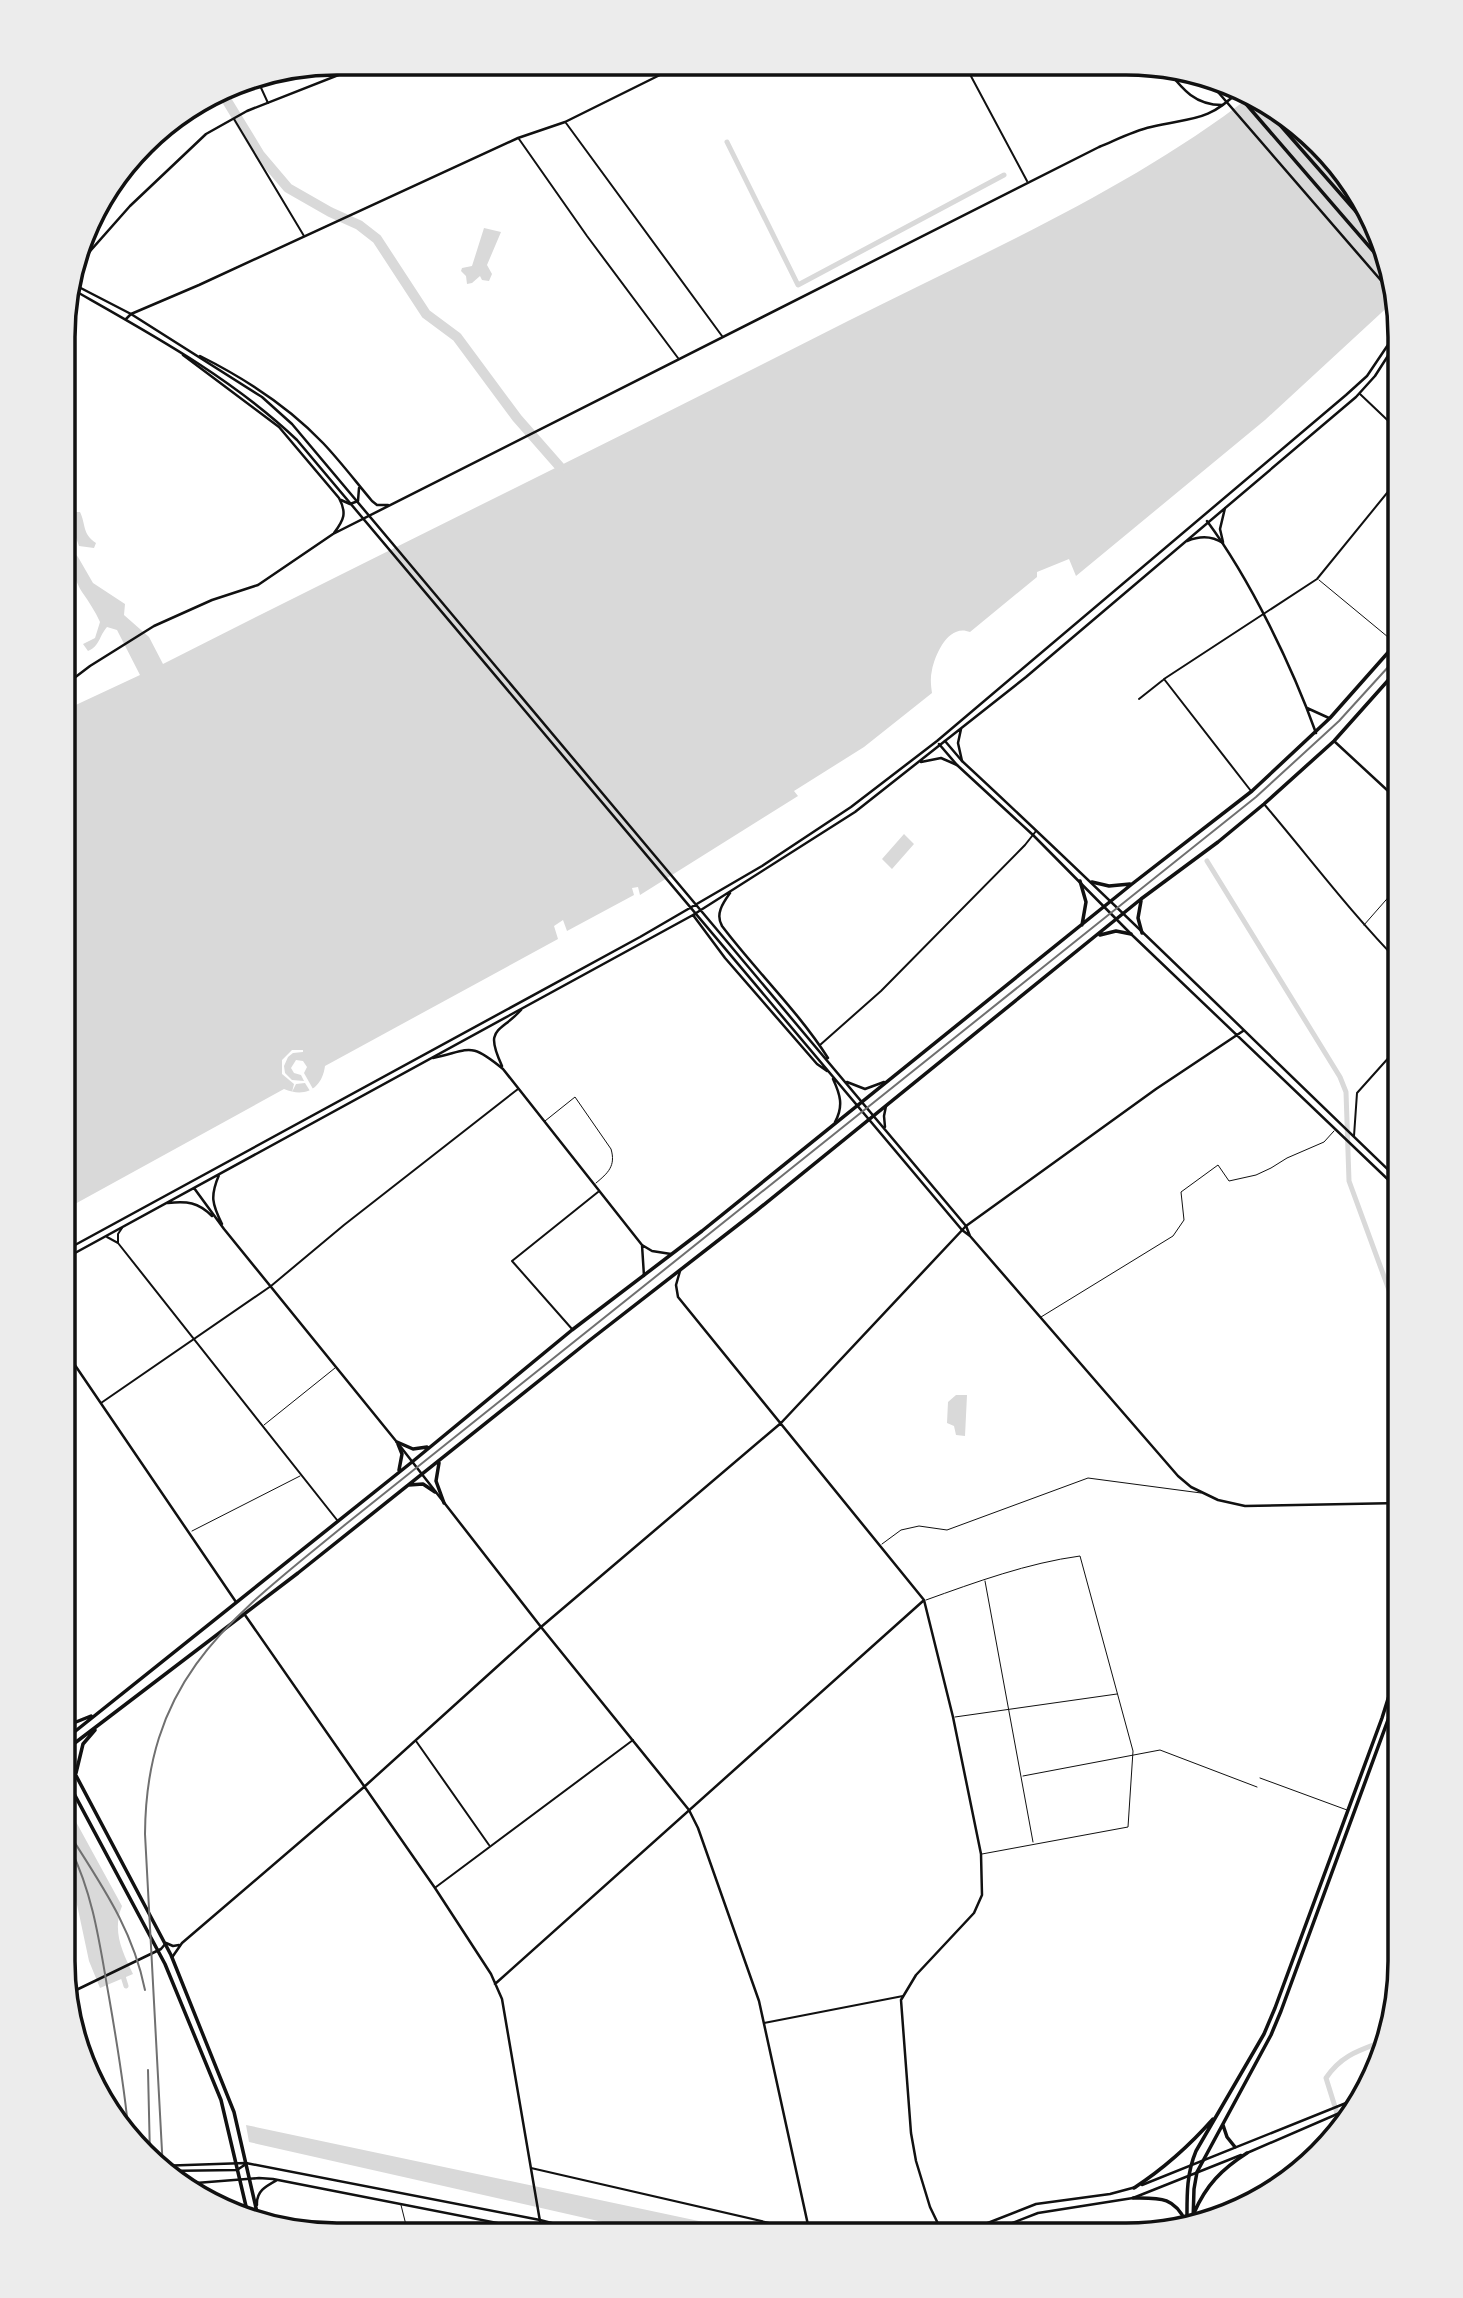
<svg xmlns="http://www.w3.org/2000/svg" width="1463" height="2298" viewBox="0 0 1463 2298" font-family="'PT Sans Narrow',sans-serif">
<rect width="100%" height="100%" fill="#fff"/>
<!-- water -->
<path fill="#d9d9d9" d="M1251,96L1292,120L1343,170L1379,232L1393,302L1265,420L1076,576L1069,559L1037,572V577L970,632C949,623 935,654 932,670C930,678 931,686 932,693L864,747L794,791L798,796L640,895L638,887L632,888L634,895L567,931L563,920L554,926L558,939L325,1066C322,1089 305,1098 284,1089L64,1210L65,710L140,675L117,630L107,627C99,636 100,646 88,651L83,644L95,638L100,622C95,611 89,602 82,592C75,581 74,570 65,561V543L78,557L93,583L125,604L124,615L149,637L163,664C390,549 620,437 848,321C985,252 1129,190 1251,96Z
M484,228L501,232L487,265L492,274L489,281L482,280L480,276L472,283L467,284L466,276L461,271L462,268L472,266Z
M76,512H80C86,524 82,534 96,543L94,548L79,546L73,529L76,525L73,516Z
M904,834L914,844L892,869L882,859Z
M956,1395H967L965,1436L956,1435L954,1426L947,1423L948,1402Z
M63,1798L122,1906C112,1931 122,1951 133,1974L100,1988L89,1961L72,1881V1867L63,1849Z
M246,2125L760,2234C730,2234 653,2241 631,2222L616,2225L249,2142Z"/>
<!-- pier -->
<path fill="#fff" d="M292,1050H303V1052L293,1053L288,1057L284,1066L285,1073L292,1080L304,1081L301,1075L294,1073L291,1068L296,1060L303,1061L307,1067L304,1073L313,1089L310,1091L305,1083L296,1084L292,1092L294,1084L282,1074V1060Z"/>
<g fill="none" stroke-linecap="round" stroke-linejoin="round">
<!-- canal -->
<path stroke="#d9d9d9" stroke-width="5" d="M727,142L798,285L1004,175
M1207,861L1340,1077L1346,1092L1349,1181L1400,1320
M122,1973L126,1986
M1341,2126L1326,2078C1342,2054 1361,2050 1387,2040"/>
<!-- river -->
<path stroke="#d9d9d9" stroke-width="10" d="M221,91L260,155L288,188L330,212L359,225L377,239L426,314L457,337L517,418L560,467"/>
<!-- service -->
<path stroke="#111" stroke-width="1" d="M1319,580L1394,642
M1364,925L1400,884
M545,1121L575,1097L611,1149C616,1166 608,1173 596,1183
M1041,1317L1173,1236L1184,1220L1181,1192L1218,1165L1229,1181L1256,1175L1271,1168L1287,1158L1324,1142L1334,1131
M264,1425L335,1368
M192,1531L300,1476
M882,1544L901,1530L919,1526L947,1530L1088,1478L1201,1493
M985,1581L1033,1842
M926,1600C976,1582 1028,1563 1080,1556L1133,1751L1128,1827L982,1854
M955,1717L1117,1694
M1023,1776L1160,1750L1257,1787
M1260,1778L1347,1810
M401,2205L408,2233"/>
<!-- minor -->
<path stroke="#111" stroke-width="2" d="M965,65L1027,181
M257,79L268,103
M234,119L304,236
M566,123L722,336
M519,139L587,236L678,358
M1360,394L1400,432
M1139,699L1163,680
M1251,791L1164,679L1317,579L1400,477
M1264,804C1309,857 1351,913 1400,963
M820,1045L881,991L1025,845L1036,831
M1354,1136L1357,1093L1400,1045
M107,1237L118,1243V1234L122,1228
M118,1243L337,1520
M572,1329L512,1261L598,1192
M101,1403L271,1286L344,1225L518,1089
M416,1741L489,1845
M436,1887L633,1740
M764,2023L903,1996
M531,2168L809,2232"/>
<!-- tertiary -->
<path stroke="#111" stroke-width="2.5" d="M76,267L130,206L206,134L247,111L369,63
M126,319L131,314L199,285L518,138L565,122L682,64
M183,355L279,427L339,498C347,513 344,520 334,533
M200,356C246,379 288,406 323,443C341,462 356,482 372,501L377,505H388
M341,500L350,504L358,501L359,488
M1207,521C1250,579 1292,666 1316,733
M65,685L90,666L154,626L212,600L258,585L333,534L1099,147C1116,140 1133,131 1151,127C1192,117 1207,123 1240,90
M1307,708L1329,718
M945,741L962,761C1110,898 1254,1041 1400,1181
M1334,741L1400,802
M939,744L957,765L1033,835L1131,934L1400,1191
M433,1058C471,1050 469,1041 503,1069L642,1245L652,1251L671,1254
M502,1066C484,1027 499,1034 521,1010
M642,1245L644,1276
M680,1271L676,1285L678,1297L924,1600L953,1717L981,1854L982,1895L974,1913L916,1975L901,2000L911,2133L916,2161L930,2207L943,2234
M64,1349L236,1602
M245,1615L435,1888L491,1974L502,1999L542,2233
M173,1956L182,1943L364,1787L541,1627L781,1423L966,1226L1156,1089L1243,1031
M495,1984L923,1601
M70,1993L161,1949L166,1943L173,1946L179,1945"/>
<!-- secondary -->
<path stroke="#111" stroke-width="2.5" d="M1164,66C1181,87 1193,105 1222,105
M1205,77L1391,292
M1288,117L1365,208
M71,283L131,314L262,397L292,424L966,1226L970,1236L1178,1476L1191,1487L1218,1500L1245,1506L1400,1503
M70,288C149,333 231,377 297,440L962,1230L970,1236
M1187,541C1199,536 1211,535 1223,543
M1223,542L1220,529L1225,508
M961,729L958,743L962,761
M921,762L941,758L957,765
M730,893C723,903 715,914 722,926C756,971 798,1011 828,1058
M693,915L725,958L817,1064L827,1071
M833,1079C840,1094 844,1106 835,1122
M847,1082L865,1089L884,1082
M885,1127L884,1116L886,1106
M219,1175C210,1196 212,1204 222,1224
M194,1188L224,1229L396,1441
M168,1203C187,1201 198,1202 212,1216
M64,1251L640,937L762,866L851,807L937,741L1346,395L1367,376L1398,330
M64,1259L693,915L855,812L1026,677L1356,397L1375,376L1400,337
M400,1446L541,1627L689,1810L698,1828L759,2001L810,2234
M1247,2153L1358,2105
M158,2166L246,2163L540,2220L594,2234
M163,2171L237,2170L246,2164
M196,2183L259,2178L273,2179L548,2233
M1142,2185L1361,2097
M257,2205C256,2191 266,2186 277,2180
M957,2235L1036,2204L1110,2194L1136,2187
M981,2235L1038,2213L1133,2198L1241,2155"/>
<!-- primary -->
<path stroke="#111" stroke-width="3.5" d="M1228,83L1386,266
M1259,101L1381,240
M1080,881L1086,902L1082,925
M1092,882L1109,886L1130,884
M1141,901L1138,918L1142,933
M1100,935L1116,931L1131,934
M397,1442L413,1449L427,1447
M398,1444L402,1454L399,1470
M439,1463L436,1481L444,1503
M409,1485L423,1484L435,1492
M63,1721L76,1722L91,1716
M63,1741L412,1462L572,1330L702,1231L1132,884L1252,791L1330,718L1400,639
M63,1751L171,1955L234,2112L259,2221
M63,1752L298,1573L590,1340L756,1211L1141,899L1218,842L1264,804L1334,741L1400,667
M63,1773L165,1964L221,2100L249,2219
M76,1773L83,1744L95,1730"/>
<!-- trunk -->
<path stroke="#111" stroke-width="3.5" d="M1223,2125L1227,2137L1235,2147
M1134,2188C1163,2169 1190,2145 1213,2119
M1133,2198C1159,2198 1174,2196 1186,2222
M1194,2213C1206,2185 1222,2169 1247,2153
M1193,2221L1194,2189L1197,2172L1271,2035L1281,2011L1399,1690
M1187,2223C1187,2197 1186,2175 1196,2151L1264,2034L1275,2008L1382,1718L1399,1664"/>
<!-- rail -->
<path stroke="#707070" stroke-width="2" d="M63,1824C97,1879 132,1925 145,1990
M71,1850C94,1897 100,1947 109,1997C117,2043 125,2090 129,2137
M148,2070L150,2157
M163,2170L145,1834C146,1675 234,1616 346,1524L1256,797L1339,721L1400,654"/>
</g>
<!-- crop -->
<path d="M0 0H1463V2298H0ZM337 75H1126A262 262 0 0 1 1388 337V1961A262 262 0 0 1 1126 2223H337A262 262 0 0 1 75 1961V337A262 262 0 0 1 337 75Z" fill="#ececec" fill-rule="evenodd"/>
<path fill="none" stroke="#111" stroke-width="3.5" d="M337 75H1126A262 262 0 0 1 1388 337V1961A262 262 0 0 1 1126 2223H337A262 262 0 0 1 75 1961V337A262 262 0 0 1 337 75Z"/>
</svg>
